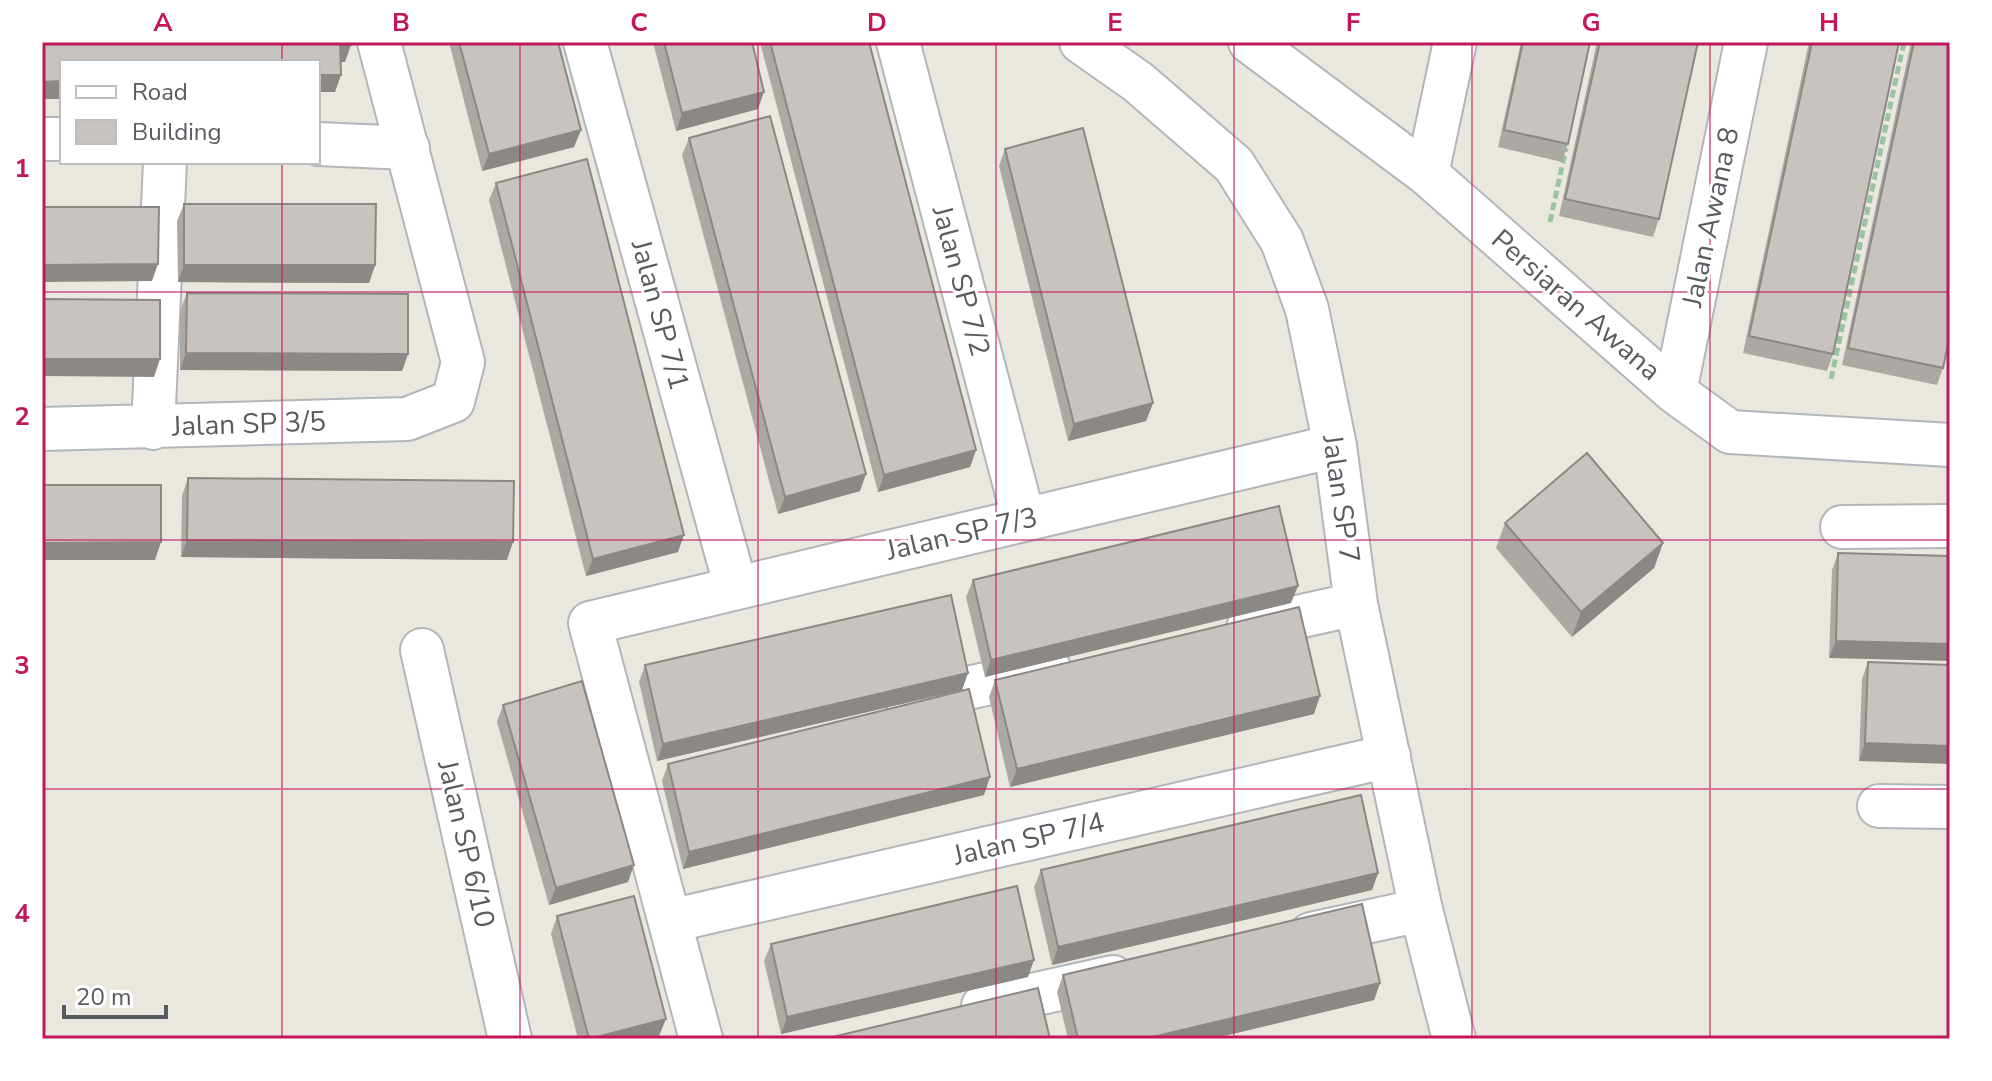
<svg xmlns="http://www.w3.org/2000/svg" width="1992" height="1081" viewBox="0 0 1992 1081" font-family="'Nunito Sans',sans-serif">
<rect width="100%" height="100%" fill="#eae7df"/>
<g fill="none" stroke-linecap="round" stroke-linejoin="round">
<!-- minor casing -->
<g stroke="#b2b6ba" stroke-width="46">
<path id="minor" d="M585,42L736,588
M898,42L1024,520
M1081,42L1138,82L1234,165L1282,241L1307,309L1335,446L1356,604L1421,910L1454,1039
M1250,42L1427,174L1675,392L1730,432L1950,445
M42,139H62
M318,144L408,148
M1427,174L1455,42
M1675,392L1746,42
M153,428L165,162
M42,429L407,419L453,401L463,362L379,42
M1842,527L1950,526
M1248,628L1356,604
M422,650L510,1039
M908,701L1050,670
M1879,806L1950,807
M670,921L1389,756
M1311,934L1421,910
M983,1006L1113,977
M701,1039L590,623L1335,446"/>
</g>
<!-- path -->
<path stroke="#98c4a0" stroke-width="5" stroke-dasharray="8 4" stroke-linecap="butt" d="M1550,222L1566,148
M1831,379L1904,42"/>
<!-- minor -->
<use href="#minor" stroke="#fff" stroke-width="42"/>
</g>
<!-- wall -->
<path fill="#aca8a4" d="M449,42H558L574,147L482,171Z
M653,42H752L758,109L676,131Z
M760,42H869L976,450L970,467L878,492Z
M1521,42H1590L1568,144L1562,162L1498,147Z
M1597,42H1698L1659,219L1653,237L1559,216Z
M1809,42H1899L1833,354L1827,371L1743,353Z
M1911,42H1950L1943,368L1937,385L1842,365Z
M689,138L860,491L778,514L682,155Z
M1005,149L1153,403L1146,421L1068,441L999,166Z
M496,183L678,552L586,576L489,200Z
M184,204L375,265L369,283L178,282L177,221Z
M187,293L408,354L402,371L180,370V311Z
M188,478L507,560L181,557L182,496Z
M1505,523L1663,543L1654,568L1572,637L1496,548Z
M1838,553L1950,556L1829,658L1832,570Z
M973,580L1291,603L985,677L966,597Z
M1868,662L1950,665L1859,761L1862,679Z
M645,665L968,673L962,690L657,761L639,682Z
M995,680L1314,714L1010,787L989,697Z
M503,705L628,882L549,905L497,722Z
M668,764L984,795L683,869L662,781Z
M1041,870L1378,873L1372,890L1052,965L1034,887Z
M557,916L659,1036L648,1039H578L551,934Z
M771,944L1028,977L781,1034L764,961Z
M1063,975L1380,983L1374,1000L1211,1039H1068L1057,992Z"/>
<!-- shaded-wall -->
<path fill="#8c8886" d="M340,45H351L345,62H334Z
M318,75H341L335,92H318Z
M62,81V99H42V82Z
M764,92L758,109L676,131L682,113Z
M581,130L574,147L482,171L489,154Z
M158,264L152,281L42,282V265Z
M184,265H375L369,283L178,282Z
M186,353L408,354L402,371L180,370Z
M42,359H160L154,377L42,376Z
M1153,403L1146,421L1068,441L1074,424Z
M976,450L970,467L878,492L884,475Z
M866,474L860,491L778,514L785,497Z
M684,535L678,552L586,576L593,559Z
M187,540L513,542L507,560L181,557Z
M161,542L155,560H42V543Z
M1663,543L1654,568L1572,637L1581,612Z
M1298,586L1291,603L985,677L991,660Z
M1836,641L1950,644V661L1829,658Z
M968,673L962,690L657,761L663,744Z
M1320,696L1314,714L1010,787L1017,769Z
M1865,743L1950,746V764L1859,761Z
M990,777L984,795L683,869L689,852Z
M634,865L628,882L549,905L556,888Z
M1378,873L1372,890L1052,965L1058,947Z
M1034,960L1028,977L781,1034L787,1017Z
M1380,983L1374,1000L1211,1039H1144Z
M666,1019L659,1036L648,1039H589Z"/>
<!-- building -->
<path fill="#c8c3bf" stroke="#8c8886" stroke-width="2" d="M42,42H351V45H340L341,75H318V62H62V81L42,82Z
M459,42H558L581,130L489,154Z
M664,42H752L764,92L682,113Z
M770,42H869L976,450L884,475Z
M1523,42H1590L1568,144L1504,130Z
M1600,42H1698L1659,219L1565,199Z
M1812,42H1899L1833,354L1749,336Z
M1914,42H1950V334L1943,368L1848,348Z
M770,116L866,474L785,497L689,138Z
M1083,128L1153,403L1074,424L1005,149Z
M587,159L684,535L593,559L496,183Z
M184,204H376L375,265H184Z
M42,207H159L158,264L42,265Z
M187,293L408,294V354L186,353Z
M42,299L160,300V359H42Z
M1587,453L1663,543L1581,612L1505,523Z
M188,478L514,481L513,542L187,540Z
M42,485H161V542L42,543Z
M1279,506L1298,586L991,660L973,580Z
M1838,553L1950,556V644L1836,641Z
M951,595L968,673L663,744L645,665Z
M1299,607L1320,696L1017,769L995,680Z
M1868,662L1950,665V746L1865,743Z
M582,681L634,865L556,888L503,705Z
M969,689L990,777L689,852L668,764Z
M1361,795L1378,873L1058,947L1041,870Z
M1017,886L1034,960L787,1017L771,944Z
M634,896L666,1019L589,1039L557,916Z
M1362,904L1380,983L1144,1039H1078L1063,975Z
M1038,988L1050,1039H824Z"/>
<!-- grid -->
<path fill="none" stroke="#c2185b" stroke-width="2" stroke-opacity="0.55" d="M282,42V62M520,42V1039M758,42V1039M996,42V1039M1234,42V1039M1472,42V1039M1710,42V1039M282,162V1039M42,292H1950M42,540H1950M42,789H1950"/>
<g text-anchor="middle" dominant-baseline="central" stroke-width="6" stroke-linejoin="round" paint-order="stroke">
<!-- street labels -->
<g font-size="28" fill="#585c60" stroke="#fff">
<text transform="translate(1711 217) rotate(-78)">Jalan Awana 8</text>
<text transform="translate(961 281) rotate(75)">Jalan SP 7/2</text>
<text transform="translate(1576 305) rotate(41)">Persiaran Awana</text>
<text transform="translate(660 315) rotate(75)">Jalan SP 7/1</text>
<text transform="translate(249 424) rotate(-2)">Jalan SP 3/5</text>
<text transform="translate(1341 499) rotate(82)">Jalan SP 7</text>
<text transform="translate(962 534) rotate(-13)">Jalan SP 7/3</text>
<text transform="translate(1029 839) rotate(-13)">Jalan SP 7/4</text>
<text transform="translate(466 844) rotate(77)">Jalan SP 6/10</text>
</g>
</g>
<!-- border -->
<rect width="1992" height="1081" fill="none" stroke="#ffffff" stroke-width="88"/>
<!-- legend -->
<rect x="60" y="60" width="260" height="104" fill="#ffffff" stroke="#bcbebf" stroke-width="2"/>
<rect x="76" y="86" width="40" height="12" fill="#ffffff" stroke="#bcbebf" stroke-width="2"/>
<text x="132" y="100" font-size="24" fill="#585c60">Road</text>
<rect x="76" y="120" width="40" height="24" fill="#c8c3bf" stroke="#bcbebf" stroke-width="2"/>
<text x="132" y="140" font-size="24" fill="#585c60">Building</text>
<!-- scale -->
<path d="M64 1005v12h102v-12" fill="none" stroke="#585c60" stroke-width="4"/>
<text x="76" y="1005" font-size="24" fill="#585c60" stroke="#ffffff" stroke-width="6" paint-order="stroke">20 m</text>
<rect x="44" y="44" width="1904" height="993" fill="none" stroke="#c2185b" stroke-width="3"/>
<g font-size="26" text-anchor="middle" font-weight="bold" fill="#c2185b">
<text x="163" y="31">A</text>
<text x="401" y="31">B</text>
<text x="639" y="31">C</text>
<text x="877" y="31">D</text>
<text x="1115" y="31">E</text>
<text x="1353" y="31">F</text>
<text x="1591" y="31">G</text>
<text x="1829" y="31">H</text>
<text x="22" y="177">1</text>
<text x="22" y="425">2</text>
<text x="22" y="674">3</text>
<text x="22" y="922">4</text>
</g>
</svg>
